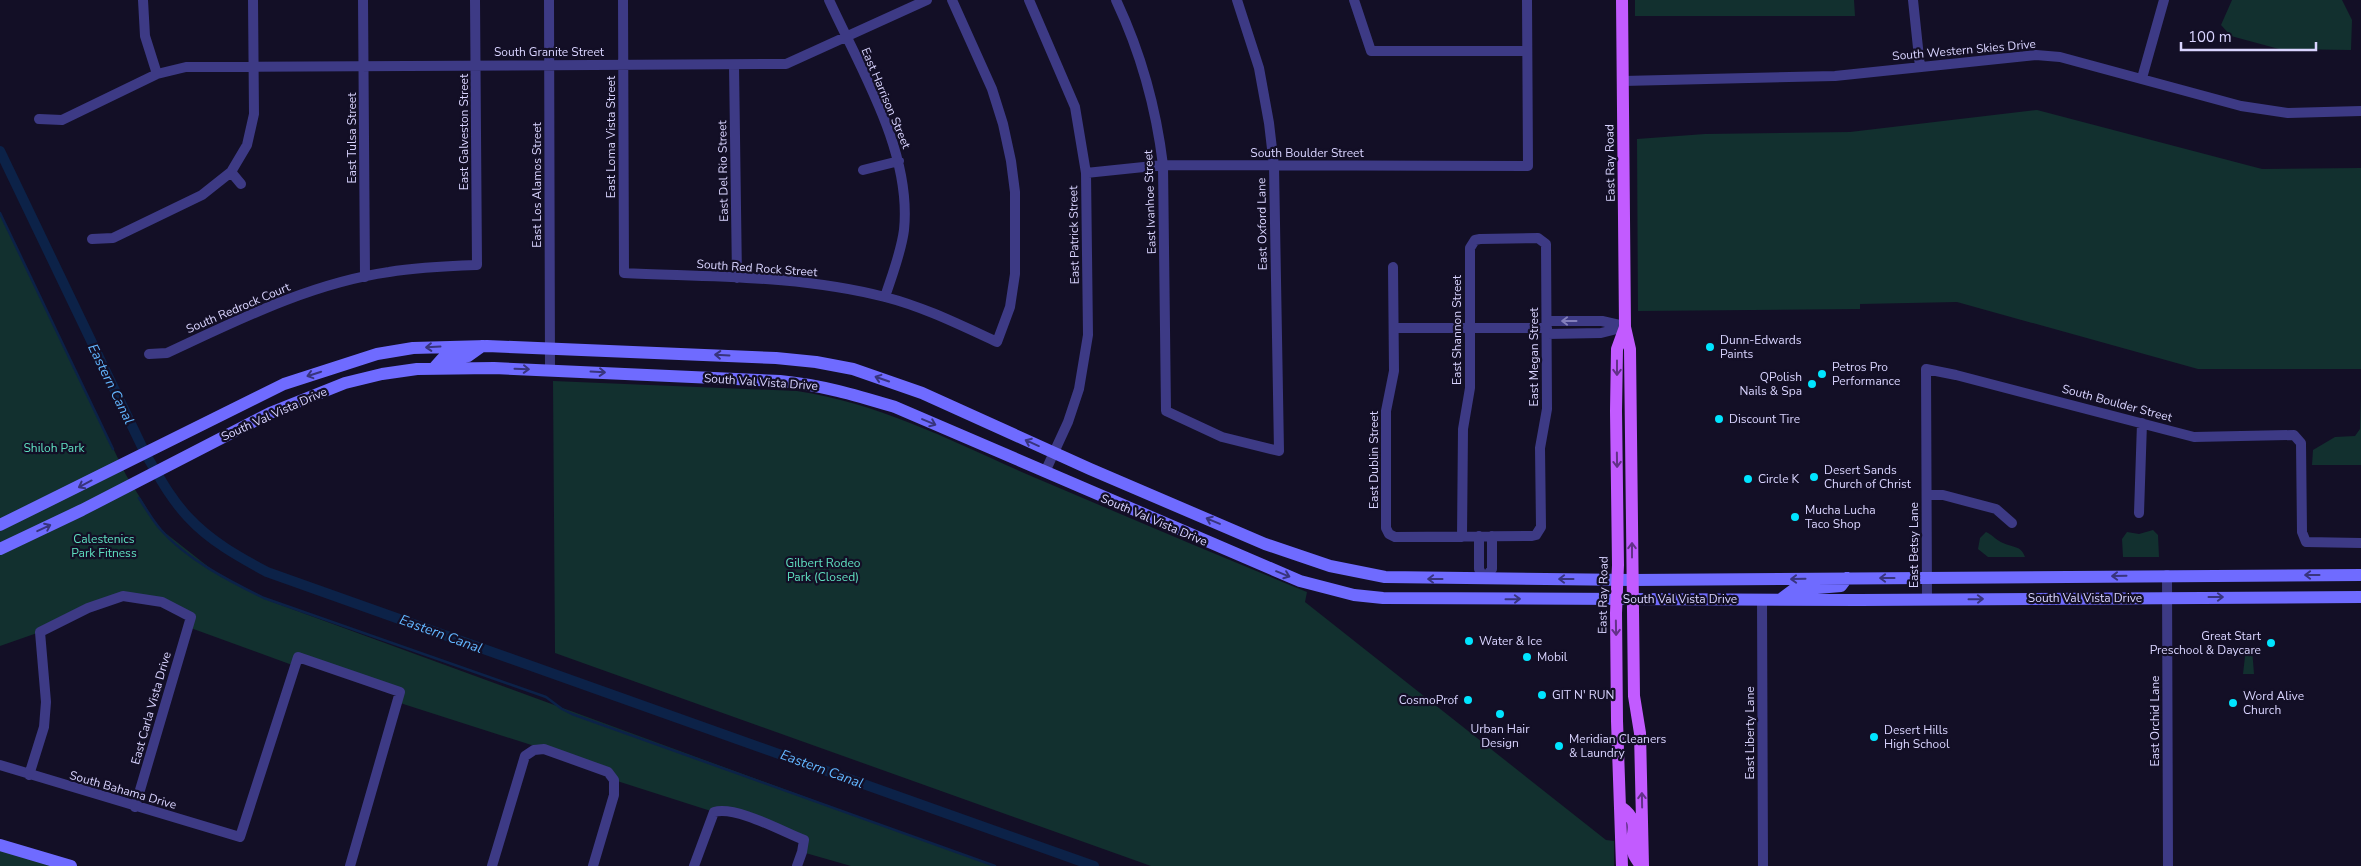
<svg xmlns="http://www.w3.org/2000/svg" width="2361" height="866" viewBox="0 0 2361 866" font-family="'Nunito Sans',sans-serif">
<rect width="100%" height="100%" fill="#130f26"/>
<!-- green -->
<path fill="#12302f" d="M1635,0H1854L1855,16H1635Z
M2232,0H2342L2352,20L2351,50L2279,49L2231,36L2221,25Z
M2037,110L2262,169L2361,168V369H2198L1957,302L1860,304V309L1638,311L1637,139L1705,134L1850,132Z
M0,213L126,475L159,528L220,576L270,601L994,866H851L802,852L803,840L742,815L714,812L614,780L544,749L397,702L400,693L299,657L295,666L188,627L191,617L162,602L123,596L40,632L0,646Z
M553,381L797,391C878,403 950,440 1024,473C1118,513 1212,553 1307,592L1305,602L1606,840L1614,841V866H1151L555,653Z
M2361,396V465H2312L2313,450L2335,437L2355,436L2360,429Z
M2153,530L2158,535L2159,557H2123L2122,539L2127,532L2139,534Z
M1986,532C1993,535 1997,541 2003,543C2013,548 2021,545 2025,557H1988L1978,549L1980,538Z
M2246,648H2252L2254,674H2243Z
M0,845L71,866H0Z"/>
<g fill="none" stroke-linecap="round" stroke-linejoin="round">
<!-- stream -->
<path stroke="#0c2248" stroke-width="2.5" d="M0,213L113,449
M139,498C146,509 153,521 161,530C186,559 231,582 264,598L546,697L562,709L572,714L995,866"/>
<!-- canal -->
<path stroke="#0c2248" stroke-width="10" d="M0,151L145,453C158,475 170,498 188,517C210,541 239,557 267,572L1094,866"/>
<!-- street -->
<path stroke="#3d3a85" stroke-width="10" d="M143,0L145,36L157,74
M363,0L365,277
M549,0L550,370
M623,0L624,273C711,277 800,275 885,297C924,307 960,325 997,342L1010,307L1015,274V192L1011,161L1003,124L992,89L952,0
M829,0C861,70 912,152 904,230C901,253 892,275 885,297
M1029,0L1075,107L1086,173L1088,335L1079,389L1068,422L1045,472
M1116,0C1141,53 1156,107 1163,165L1166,411L1222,437L1279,451L1274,166L1269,123L1259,68L1237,0
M1354,0L1371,51H1527
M1913,0L1920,67
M734,65L737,278
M2142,78L2164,0
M1623,81L1835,76L2036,55L2060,57L2241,106L2288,113L2361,111
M39,119L62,120L157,74L186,67L786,64L927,0
M863,170L899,161
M231,172L241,184
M1086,173L1163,165L1528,166L1527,0
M92,239L113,238L202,195L231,172L247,145L254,114L253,0
M1393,267L1394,371L1386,411V528L1389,534L1395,537L1532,536L1536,535L1541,527L1540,448L1547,409L1546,244L1538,238L1480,239L1475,240L1470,248V388L1463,429L1462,537
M1547,321H1602L1624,326
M1394,328H1547
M1547,334L1601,333L1625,327
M149,354L167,353C238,320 311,283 389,272C418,267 448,266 477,265L475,0
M1927,495H1943L1996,509L2012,523
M2139,513L2142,423
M1479,536V569L1484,579L1492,569V536
M2167,575L2168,866
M1762,599L1763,866
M1927,600L1926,369L1956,375L2194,437L2294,435L2301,443L2302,532L2306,542L2361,543
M0,765L240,837L298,657L400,692L350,866
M29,775L44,727L46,702L40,632L88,608L123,596L162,602L191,617L135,807
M492,866L525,756L534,750L544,749L608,772L614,780V795L593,866
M694,866L714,812C737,806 781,831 804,840L802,852L797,866"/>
<!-- secondary -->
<path stroke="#6f6bff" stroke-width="12" d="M434,368L442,359L468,356L482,346
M0,525L284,384L377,354L413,348L487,346L776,358L816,362L853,369L922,393L1090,469L1265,544L1330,566L1385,577L1632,580L2361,575
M0,549L82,510L270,413L345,383L382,374L417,369L494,368L780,381C822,385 855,395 895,407L1300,581L1354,595L1383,598L1860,600L2361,597
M1781,599L1793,590L1841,586L1847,578
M0,845L71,866"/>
<!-- primary -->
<path stroke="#c25bff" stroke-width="12" d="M1622,0L1625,327L1630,349L1634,696L1640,733L1643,866
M1621,807C1644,823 1627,835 1634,855C1636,859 1639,863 1641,866
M1622,866L1617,721L1616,613L1618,565L1616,411L1617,349L1625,327"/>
</g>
<!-- one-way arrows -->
<defs><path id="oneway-shaft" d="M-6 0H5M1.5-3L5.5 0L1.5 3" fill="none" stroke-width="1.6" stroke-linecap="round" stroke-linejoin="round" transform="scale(1.25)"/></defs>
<use stroke="#837fbc" href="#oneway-shaft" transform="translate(1569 321) rotate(180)"/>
<g stroke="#38347d">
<use href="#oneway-shaft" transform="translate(433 347) rotate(177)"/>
<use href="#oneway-shaft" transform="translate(722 355) rotate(-177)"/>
<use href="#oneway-shaft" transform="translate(522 369) rotate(2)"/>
<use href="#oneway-shaft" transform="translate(598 372) rotate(3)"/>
<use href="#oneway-shaft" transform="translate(314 374) rotate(162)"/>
<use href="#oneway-shaft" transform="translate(882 379) rotate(-161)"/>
<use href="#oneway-shaft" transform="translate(929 422) rotate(23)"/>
<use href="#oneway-shaft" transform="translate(1032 443) rotate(-156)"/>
<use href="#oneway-shaft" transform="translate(85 484) rotate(152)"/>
<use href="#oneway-shaft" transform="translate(1213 521) rotate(-157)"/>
<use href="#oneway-shaft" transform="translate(44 528) rotate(-25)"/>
<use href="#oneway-shaft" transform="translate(1283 574) rotate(22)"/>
<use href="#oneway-shaft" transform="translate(2312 575) rotate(-180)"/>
<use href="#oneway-shaft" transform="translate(2119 576) rotate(179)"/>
<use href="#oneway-shaft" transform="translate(1887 578) rotate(180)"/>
<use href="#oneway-shaft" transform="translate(1435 579) rotate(-180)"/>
<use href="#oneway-shaft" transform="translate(1566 579) rotate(-180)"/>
<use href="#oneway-shaft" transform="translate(1798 579) rotate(179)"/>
<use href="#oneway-shaft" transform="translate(2216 597)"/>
<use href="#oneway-shaft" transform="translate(1513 599) rotate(-1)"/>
<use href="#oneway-shaft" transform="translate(1976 599) rotate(-1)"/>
</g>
<g stroke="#623188">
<use href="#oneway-shaft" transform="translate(1617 368) rotate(90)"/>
<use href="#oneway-shaft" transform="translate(1617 460) rotate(89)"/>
<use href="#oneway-shaft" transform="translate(1632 550) rotate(-90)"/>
<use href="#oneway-shaft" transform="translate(1616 628) rotate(89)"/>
<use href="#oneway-shaft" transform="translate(1642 800) rotate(-91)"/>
</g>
<!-- markers -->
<g fill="#00e5ff" stroke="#130f26" stroke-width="2">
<circle cx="1710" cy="347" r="5"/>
<circle cx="1822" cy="374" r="5"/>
<circle cx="1812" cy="384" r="5"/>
<circle cx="1719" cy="419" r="5"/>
<circle cx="1814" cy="477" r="5"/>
<circle cx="1748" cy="479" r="5"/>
<circle cx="1795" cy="517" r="5"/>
<circle cx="1469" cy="641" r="5"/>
<circle cx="2271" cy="643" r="5"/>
<circle cx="1527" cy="657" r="5"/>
<circle cx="1542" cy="695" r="5"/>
<circle cx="1468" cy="700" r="5"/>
<circle cx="2233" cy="703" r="5"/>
<circle cx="1500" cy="714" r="5"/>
<circle cx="1874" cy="737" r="5"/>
<circle cx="1559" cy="746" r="5"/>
</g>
<g text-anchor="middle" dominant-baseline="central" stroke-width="4.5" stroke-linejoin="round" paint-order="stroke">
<!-- street labels -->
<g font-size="12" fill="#d9d4ff" stroke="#130f26">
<text transform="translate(1964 50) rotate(-5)">South Western Skies Drive</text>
<text x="549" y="52">South Granite Street</text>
<text transform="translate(886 98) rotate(67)">East Harrison Street</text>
<text transform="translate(464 132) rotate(-90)">East Galveston Street</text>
<text transform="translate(611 137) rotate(-90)">East Loma Vista Street</text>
<text transform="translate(352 138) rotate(-90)">East Tulsa Street</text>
<text x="1307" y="153">South Boulder Street</text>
<text transform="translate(1610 163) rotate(-91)">East Ray Road</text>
<text transform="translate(723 171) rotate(-91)">East Del Rio Street</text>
<text transform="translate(537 185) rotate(-90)">East Los Alamos Street</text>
<text transform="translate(1150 202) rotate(-92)">East Ivanhoe Street</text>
<text transform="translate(1262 224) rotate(-91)">East Oxford Lane</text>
<text transform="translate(1074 235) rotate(-91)">East Patrick Street</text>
<text transform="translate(757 268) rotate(4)">South Red Rock Street</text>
<text transform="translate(238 308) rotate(-23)">South Redrock Court</text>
<text transform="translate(1457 330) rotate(-90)">East Shannon Street</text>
<text transform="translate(1534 357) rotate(-90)">East Megan Street</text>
<text transform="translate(761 382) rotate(4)">South Val Vista Drive</text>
<text transform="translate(2117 403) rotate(15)">South Boulder Street</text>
<text transform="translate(274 414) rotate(-24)">South Val Vista Drive</text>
<text transform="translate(1374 460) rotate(-90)">East Dublin Street</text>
<text transform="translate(1154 520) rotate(23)">South Val Vista Drive</text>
<text transform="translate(1914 545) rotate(-90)">East Betsy Lane</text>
<text transform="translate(1603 595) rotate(-89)">East Ray Road</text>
<text x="2085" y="598">South Val Vista Drive</text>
<text x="1680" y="599">South Val Vista Drive</text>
<text transform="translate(151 708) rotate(-74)">East Carla Vista Drive</text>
<text transform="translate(2155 721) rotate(-90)">East Orchid Lane</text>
<text transform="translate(1750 733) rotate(-90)">East Liberty Lane</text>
<text transform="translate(123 790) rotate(16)">South Bahama Drive</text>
</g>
<!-- poi labels -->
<g font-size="12" fill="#d9d4ff" stroke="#130f26" text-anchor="start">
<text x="1720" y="340">Dunn-Edwards<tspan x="1720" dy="14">Paints</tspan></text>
<text x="1832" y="367">Petros Pro<tspan x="1832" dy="14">Performance</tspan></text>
<text x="1802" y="377" text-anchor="end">QPolish<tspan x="1802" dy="14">Nails &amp; Spa</tspan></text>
<text x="1729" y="419">Discount Tire</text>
<text x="1824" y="470">Desert Sands<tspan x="1824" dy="14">Church of Christ</tspan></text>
<text x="1758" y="479">Circle K</text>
<text x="1805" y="510">Mucha Lucha<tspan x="1805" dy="14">Taco Shop</tspan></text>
<text x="2261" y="636" text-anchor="end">Great Start<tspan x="2261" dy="14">Preschool &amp; Daycare</tspan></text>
<text x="1479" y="641">Water &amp; Ice</text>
<text x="1537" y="657">Mobil</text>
<text x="1552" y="695">GIT N' RUN</text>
<text x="2243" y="696">Word Alive<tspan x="2243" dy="14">Church</tspan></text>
<text x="1458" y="700" text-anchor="end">CosmoProf</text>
<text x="1500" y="729" text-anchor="middle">Urban Hair<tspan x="1500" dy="14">Design</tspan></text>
<text x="1884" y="730">Desert Hills<tspan x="1884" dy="14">High School</tspan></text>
<text x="1569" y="739">Meridian Cleaners<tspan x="1569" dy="14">&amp; Laundry</tspan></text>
</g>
<!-- park labels -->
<g font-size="12" fill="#5fe0c0" stroke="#130f26">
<text x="54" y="448">Shiloh Park</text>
<text x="104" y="539">Calestenics<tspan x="104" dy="14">Park Fitness</tspan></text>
<text x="823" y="563">Gilbert Rodeo<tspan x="823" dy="14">Park (Closed)</tspan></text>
</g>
<!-- water labels -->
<g font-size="14" font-style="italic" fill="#62b6ff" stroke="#130f26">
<text transform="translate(111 384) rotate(64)">Eastern Canal</text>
<text transform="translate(441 634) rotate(20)">Eastern Canal</text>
<text transform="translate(822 769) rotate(20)">Eastern Canal</text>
</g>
</g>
<!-- scale -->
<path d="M2181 42v8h135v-8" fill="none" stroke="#d9d4ff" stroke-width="2.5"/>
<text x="2188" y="42" font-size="15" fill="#d9d4ff" stroke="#130f26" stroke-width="4" paint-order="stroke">100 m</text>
</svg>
